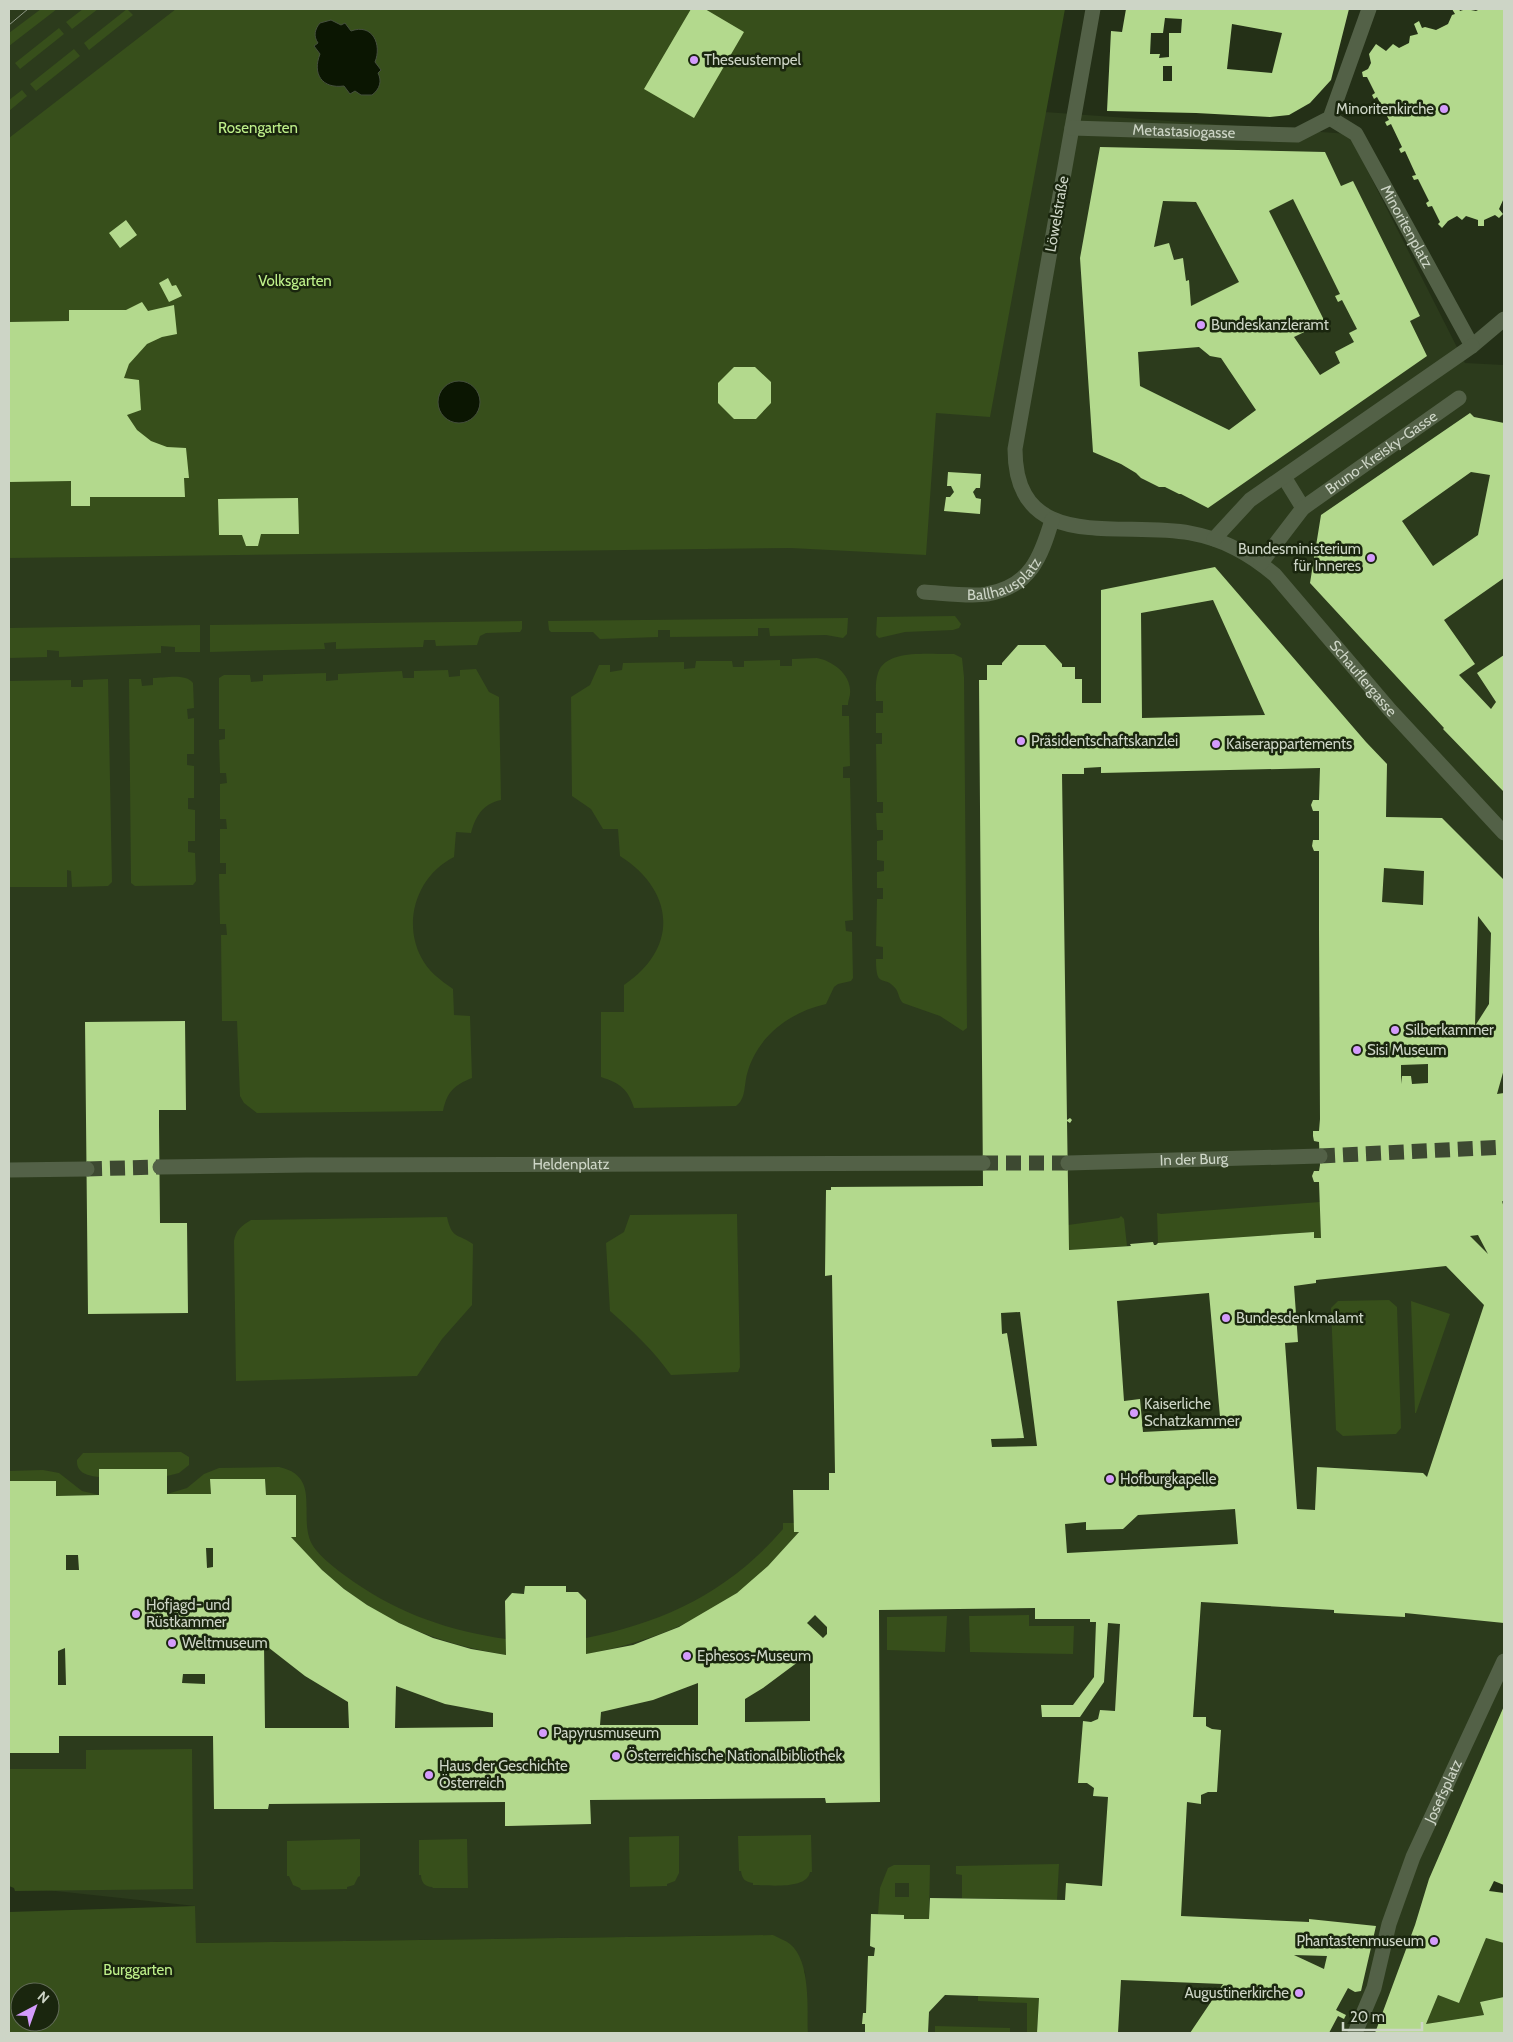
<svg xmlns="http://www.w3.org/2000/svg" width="1513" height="2042" viewBox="0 0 1513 2042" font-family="Cabin,sans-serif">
<rect width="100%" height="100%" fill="#243017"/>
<!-- built -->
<path fill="#2c3b1c" d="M9,9H1063L1045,112L1349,134L1465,363L1504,365V1706L1429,1879L1504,1893V2033H808L805,1972L773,1935L195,1943V1906L9,1886Z"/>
<!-- green -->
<path fill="#374f1b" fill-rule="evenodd" d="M41,9H57L9,46V33Z
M83,9H98L72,29L66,22Z
M127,9L133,15L89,50L84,43Z
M176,9H1065L990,417L936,413L926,555L791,548L9,558V138Z
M59,28L64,34L20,69L15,63Z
M74,49L80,56L36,91L30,84Z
M22,90L27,96L9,111V100Z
M955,616L961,624L959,628L953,630L905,632L879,638L876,635L877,617Z
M848,618L847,634L843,638L826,635L770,636L769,628H758V636L670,637V630H658V637L600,639L593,632H551L549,630L548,621Z
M522,621V629L520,632L486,633L480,636L477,645L436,646L435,640H424L423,647L336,649V642L324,643L325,649L210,652V625Z
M200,625V652H175V647L161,646V653L59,657V651L47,650V657L9,658V628Z
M954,654L962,658L964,677L967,1028L963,1031L940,1016L903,1003C899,999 899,994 896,989C884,973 876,991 876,959H883V947L876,946L877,899H883V888H877V872L884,871V861L877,860V841L883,840V830H877L876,813H883V802H877L876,744H882V733H876V713H883V701H876C876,692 875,682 878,673C886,648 932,655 954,654Z
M817,658C833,661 852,675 850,694C850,696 848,701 848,705H842V716H849L850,766L843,767V778H850L853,920L845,921L846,931L852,932L853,978L851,981L838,984L834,987L826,1004C790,1012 757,1036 747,1074C744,1085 746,1099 736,1106L634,1108C628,1089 620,1083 601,1077V1012H624V985C679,948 675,891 620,856L618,829H603L591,809L572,796L571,697L590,685L599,665H610V672L622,670L623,663L684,662V669L695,668L696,661H732L733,667H744V661L780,660V666H792V659Z
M476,669L489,692L499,697L501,800C483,804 476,815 471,833L456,832L454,857C418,875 402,920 421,957C428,971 440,980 453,989L454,1015L470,1016L472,1078C454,1085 447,1092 443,1111L257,1113L244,1103L240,1096L237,1021H222L221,935H227L226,924H220L219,874H226V863H220V829H227L226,819H220V784L227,783L226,773H220L219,740L225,739V729H219V678L224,675H250L251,682L263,681V675L326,673V681L338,680V674L402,671L403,678H414V671L448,670L449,677L460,676V670Z
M153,678C164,678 186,673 193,683L194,708L187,709L188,719L194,718V754H187V765L194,766V798H188V809L195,810V841H188V852L195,853L196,881L193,885L135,886L131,883L129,679H141L142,686L153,685Z
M108,679L112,882L108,886L72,887L71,871L67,870V887H9V681L71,680V687H83V680Z
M1320,1202L1321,1238H1314V1232L1158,1243L1157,1213L1161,1214Z
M737,1214L740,1367L738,1372L671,1375C653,1350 633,1331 610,1311L606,1243L624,1232L630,1215Z
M1121,1216L1124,1219L1127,1246L1069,1250L1068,1225L1119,1218Z
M447,1217C452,1240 458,1233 473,1244L472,1305L442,1339L417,1376L236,1381L234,1241C236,1230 241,1226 251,1220Z
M1389,1300L1397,1307L1401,1428L1396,1434L1343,1436L1336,1430L1331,1308L1338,1301Z
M1411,1301L1450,1314L1416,1413H1415Z
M181,1452L189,1457V1465L179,1473L167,1476V1469H100L99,1477C88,1476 76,1473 77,1460L83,1453Z
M279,1467C326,1477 293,1523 316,1550C326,1562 340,1572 354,1582C400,1614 450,1631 506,1639V1655C435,1643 376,1620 322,1570C311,1560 301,1548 291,1537H296L266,1495L265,1479H211V1494H167L187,1488L204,1474L219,1468Z
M43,1470L59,1473L82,1491L99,1495L56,1496V1481H9V1471Z
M783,1523H794L799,1532C789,1543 779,1555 769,1566C719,1615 654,1642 586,1654V1638C665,1622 730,1591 783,1529Z
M1029,1615V1626H1074L1073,1654L970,1652L969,1616Z
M947,1616L945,1652L887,1650V1617Z
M192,1749L193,1889L15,1891L14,1888L9,1886V1769H86V1750Z
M811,1835L812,1872H810C807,1890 768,1885 753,1885V1883C745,1882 742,1879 741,1871H739L738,1836Z
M679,1836V1873L675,1881L667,1884V1886L630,1887L629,1837Z
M360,1839V1876L358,1877L354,1885L347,1887V1889L301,1890L300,1888L293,1885L289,1876H287V1841Z
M467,1839L468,1888H433L432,1887C425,1887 421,1882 421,1875H419V1840Z
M1059,1864L1057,1900L962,1898V1875L956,1874V1866Z
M894,1865H930L929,1919H904V1915L878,1914L880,1888L888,1868ZM895,1883H909V1897H895Z
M195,1906L196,1943L773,1935C778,1938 785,1940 790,1944C811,1961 807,2009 808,2033H9V1912ZM20,1992H50V2022H20Z
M1486,1938L1504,1943V1997L1480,2002L1484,2015L1426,2024L1438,1995L1459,2003Z
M978,1996L1039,1998L1037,2033H1027V2003L978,2001Z
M935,2026L1010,2028V2033H935Z"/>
<!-- water -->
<path fill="#0b1602" stroke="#454f3d" d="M331,20L341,25L345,23L351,31C373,23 382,45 375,62L381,70L378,73C382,81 380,89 372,95H361L355,91L350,94L344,86C322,89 312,74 320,54L314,46L318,43C313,36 315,29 320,23Z
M438 402a21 21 0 1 1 42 0a21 21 0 1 1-42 0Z"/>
<!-- building -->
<path fill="#b3d98d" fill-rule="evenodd" d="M691,9H705L744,32L694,118L644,89Z
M1126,9H1349L1331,80L1310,103L1289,115L1270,117L1196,113L1107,111L1111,31L1122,32ZM1165,18L1182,19L1181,33H1169V57L1159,58L1160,54H1150L1151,33H1163ZM1232,24L1282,33L1272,73L1227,69ZM1163,66H1172V81H1163Z
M1452,9H1459L1460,11L1466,9L1476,11L1480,9H1504V198L1499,209L1503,214L1499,218L1495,215L1484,220V226H1478V220L1466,216L1462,220L1457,216L1448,221L1442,228L1438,224L1440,222L1432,206L1428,207L1426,203L1429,201L1418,179L1414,180L1412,176L1416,175L1405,151L1401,153L1399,149L1402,147L1391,124L1387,126L1385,122L1389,120L1377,97L1374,99L1372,95L1375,93L1367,77H1363L1362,72L1368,69L1371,63L1369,54L1376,44L1386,51L1393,44L1399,48L1409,43L1410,36L1418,34L1414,24L1419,21L1422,28L1425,27L1436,30L1448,24L1452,15L1455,14Z
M1100,147L1325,152L1341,186L1353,181L1420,316L1410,321L1427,356L1208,508L1181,494H1179L1165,487H1159L1141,478L1136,473L1121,464L1093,452L1080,258ZM1293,199L1340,294L1335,296L1338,302L1342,300L1357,329L1349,333L1354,342L1335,352L1340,363L1320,375L1294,337L1325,322L1269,211ZM1163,201L1196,202L1239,282L1191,306L1189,280L1186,281L1183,258L1174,260L1169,243L1154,247ZM1199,347L1210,356L1221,358L1256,410L1229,430L1140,386L1138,352Z
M126,220L137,235L120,248L109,233Z
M168,278L172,286L176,285L182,296L169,302L159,283Z
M142,302L148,311L174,305L177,334L162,337L147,344L129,364L124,378L139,380L141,410L127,415L137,430L151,441L167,447L186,448L189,478H184L185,497H90V506H71V481L9,482V322L69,321V310H126Z
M734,367H755L771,382V403L756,419H734L718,403V383Z
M1470,413L1474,417L1504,423V578L1444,620L1475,664L1459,675L1491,709L1496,702L1477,673L1504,655V792L1443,729L1444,728L1310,583L1321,515ZM1471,472L1490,475L1478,535L1433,566L1402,521Z
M948,472L981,474L980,488H976L973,492L976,498L981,499L980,514L944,511L946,497H950L954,492L951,486H947Z
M298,498L299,534H261L258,546H246L242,535H219L218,499Z
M1215,567L1366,742L1387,764L1386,817L1442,818L1504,880V1069L1497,1094L1504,1093V1202L1502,1201L1504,1208V1623L1405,1613V1617L1334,1613V1610L1201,1602L1193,1717H1206V1726L1212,1729L1221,1730L1217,1792H1208L1201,1795V1804L1187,1802L1181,1916L1309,1922V1919L1376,1926L1361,1991L1355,1992L1348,1988L1336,2010L1346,2015L1344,2019L1338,2016L1329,2033H1190L1223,1984L1121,1980L1118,2033H1037L1039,1998L945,1995L929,2012L928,2033H865V2024H862L863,2013H866L868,1956H874L875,1948L870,1946L871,1914L904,1915V1919H929L930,1898L1065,1900L1066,1883L1102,1886L1108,1797L1093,1796L1094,1788L1087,1783H1078L1083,1721L1091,1722L1098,1719L1100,1710L1115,1711L1120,1624L1108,1623L1104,1682L1080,1717H1042L1041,1705H1073L1094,1677L1096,1622H1090V1619H1035V1608L879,1610L880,1802L826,1803L825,1798L590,1800L591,1824L505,1826V1802L269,1804L268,1809H214L213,1736H59V1753H9V1481H56V1496L99,1495V1469H167V1494H211L210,1479H265L266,1495H296V1537H291L322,1570L344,1589L367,1605L399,1623L433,1638L471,1649L506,1655L505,1601L512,1593L524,1594L525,1586H566V1592H578L586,1600V1654L633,1645L679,1627L737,1593L768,1566L799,1532H794L793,1490H829V1473H835L832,1275L825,1276L826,1190H831V1187L983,1186L979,680H987V665H1002V663L1018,645H1045L1062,664V667H1075V679H1082V703H1101V590ZM1213,600L1265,715L1142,718L1141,613ZM1101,767V773L1320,768L1319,800H1313L1311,805L1313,811H1319V840H1313L1312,846L1314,851H1319V929L1320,1119L1319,1131H1313V1136L1314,1141L1319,1142L1320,1165L1319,1171H1314L1312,1176L1314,1182H1319L1321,1238H1314V1232L1158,1243L1156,1245H1154L1153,1242L1130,1244L1131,1246L1069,1250L1067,1121L1070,1123L1072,1120L1070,1118L1067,1120L1062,774H1084V768ZM1384,868L1424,871L1423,905L1382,902ZM1478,916L1491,933L1489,1004L1475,1026ZM1428,1064V1083L1412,1084L1411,1076H1402L1401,1084V1065ZM1478,1235L1488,1254L1470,1236ZM1446,1266L1484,1305L1427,1477L1423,1473L1317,1467L1315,1510L1297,1509L1285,1343L1298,1342L1294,1286L1316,1283V1280ZM1209,1293L1221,1428L1143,1432L1140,1399L1124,1401L1117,1301ZM1020,1312L1037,1446L992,1447L991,1439L1024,1438L1007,1333L1002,1334L1001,1313ZM1235,1509L1238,1544L1067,1553L1065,1524L1086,1522V1530L1123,1529L1138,1515ZM206,1548H213V1567L207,1568ZM66,1555H78L79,1570H66ZM815,1615L827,1627V1634L823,1638L807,1623ZM264,1644L305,1676L348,1702L349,1728H265ZM65,1648L66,1685H58V1651ZM810,1653V1721L745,1722V1699L763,1688ZM183,1674H205V1684L182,1683ZM698,1683V1725H600L601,1712L653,1700ZM396,1686L445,1704L493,1713V1727L395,1728ZM1294,1955L1327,1956L1324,1969Z
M185,1021L186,1110H159V1125L160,1223H187L188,1313L88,1314L85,1022Z
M1504,1706V1885L1494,1881L1489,1891L1504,1893V1943L1486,1938L1459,2003L1438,1995L1426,2024L1484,2015L1480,2002L1504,1997V2033H1375L1415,1925L1429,1879Z"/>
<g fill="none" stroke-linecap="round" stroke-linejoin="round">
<!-- street-tunnel -->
<path stroke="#3d4931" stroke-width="15" stroke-dasharray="15 8" stroke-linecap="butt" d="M1320,1156L1504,1147
M983,1163H1068
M87,1169L160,1167"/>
<!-- street -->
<g stroke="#536147" stroke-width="15">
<path id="s1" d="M1093,9L1015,449C1015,555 1120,520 1190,533C1223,539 1249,553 1275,575L1390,710L1504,833"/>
<path id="s2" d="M1330,118L1356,134L1472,346L1504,319"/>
<path id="s3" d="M1072,128L1297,135L1330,118L1369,9"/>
<path d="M1284,477L1303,508"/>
<path d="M1214,539L1250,500L1472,346"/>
<path id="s4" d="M1261,563L1303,508L1459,398"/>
<path id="s5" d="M924,592C942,593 971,597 987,594C1030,587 1041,557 1052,520"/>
<path id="s6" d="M1068,1163L1320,1156"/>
<path id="s7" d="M160,1167L306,1165L983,1163"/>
<path d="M9,1170L87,1169"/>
<path id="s8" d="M1355,2033L1374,1988L1389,1924L1413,1857L1504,1661"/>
</g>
<!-- tram -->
<path stroke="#8f9986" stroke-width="1" d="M9,25L28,9"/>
</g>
<!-- markers -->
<g fill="#d49cfc" stroke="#1a260e" stroke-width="2">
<circle cx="694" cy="60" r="5"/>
<circle cx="1444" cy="109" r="5"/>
<circle cx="1201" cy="325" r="5"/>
<circle cx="1371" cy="558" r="5"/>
<circle cx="1021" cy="741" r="5"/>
<circle cx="1216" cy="744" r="5"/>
<circle cx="1395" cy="1030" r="5"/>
<circle cx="1357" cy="1050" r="5"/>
<circle cx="1226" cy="1318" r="5"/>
<circle cx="1134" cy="1413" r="5"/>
<circle cx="1110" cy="1479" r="5"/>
<circle cx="136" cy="1614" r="5"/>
<circle cx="172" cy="1643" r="5"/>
<circle cx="687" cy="1656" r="5"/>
<circle cx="543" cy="1733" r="5"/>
<circle cx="616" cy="1756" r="5"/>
<circle cx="429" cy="1775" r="5"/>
<circle cx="1434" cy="1941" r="5"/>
<circle cx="1299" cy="1993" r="5"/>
</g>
<g text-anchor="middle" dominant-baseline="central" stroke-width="5" stroke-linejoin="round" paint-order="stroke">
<!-- poi labels -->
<g font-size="15" fill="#cdd5c6" stroke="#1a260e" text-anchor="start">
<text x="704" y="60">Theseustempel</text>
<text x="1434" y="109" text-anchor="end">Minoritenkirche</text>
<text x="1211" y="325">Bundeskanzleramt</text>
<text x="1361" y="549" text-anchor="end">Bundesministerium<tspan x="1361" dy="17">für Inneres</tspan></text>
<text x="1031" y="741">Präsidentschaftskanzlei</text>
<text x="1226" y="744">Kaiserappartements</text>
<text x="1405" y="1030">Silberkammer</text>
<text x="1367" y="1050">Sisi Museum</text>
<text x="1236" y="1318">Bundesdenkmalamt</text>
<text x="1144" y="1404">Kaiserliche<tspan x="1144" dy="17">Schatzkammer</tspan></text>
<text x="1120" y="1479">Hofburgkapelle</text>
<text x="146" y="1605">Hofjagd- und<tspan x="146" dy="17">Rüstkammer</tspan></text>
<text x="182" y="1643">Weltmuseum</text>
<text x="697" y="1656">Ephesos-Museum</text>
<text x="553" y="1733">Papyrusmuseum</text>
<text x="626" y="1756">Österreichische Nationalbibliothek</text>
<text x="439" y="1766">Haus der Geschichte<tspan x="439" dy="17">Österreich</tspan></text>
<text x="1424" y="1941" text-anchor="end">Phantastenmuseum</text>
<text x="1289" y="1993" text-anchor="end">Augustinerkirche</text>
</g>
<!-- park labels -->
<g font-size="15" fill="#bff18b" stroke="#1a260e">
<text x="258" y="128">Rosengarten</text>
<text x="295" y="281">Volksgarten</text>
<text x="138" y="1970">Burggarten</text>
</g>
<!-- street labels -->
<g font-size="15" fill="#cdd5c6" stroke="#1a260e">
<text stroke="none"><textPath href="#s3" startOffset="112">Metastasiogasse</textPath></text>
<text transform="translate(1057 214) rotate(-80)">Löwelstraße</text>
<text stroke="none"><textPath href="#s2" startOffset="136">Minoritenplatz</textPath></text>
<text stroke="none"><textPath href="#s4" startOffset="165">Bruno-Kreisky-Gasse</textPath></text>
<text stroke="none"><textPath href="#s5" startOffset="85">Ballhausplatz</textPath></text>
<text stroke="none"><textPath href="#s1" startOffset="902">Schauflergasse</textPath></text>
<text stroke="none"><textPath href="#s6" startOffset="126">In der Burg</textPath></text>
<text stroke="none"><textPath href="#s7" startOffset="411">Heldenplatz</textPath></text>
<text stroke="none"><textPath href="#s8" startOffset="258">Josefsplatz</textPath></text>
</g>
</g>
<!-- border -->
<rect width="1513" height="2042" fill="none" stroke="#cdd5c6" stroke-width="20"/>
<!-- north arrow -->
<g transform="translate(35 2007) rotate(41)"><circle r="24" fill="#1a260e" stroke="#626c58"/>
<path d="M0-4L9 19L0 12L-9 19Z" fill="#d49cfc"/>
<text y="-8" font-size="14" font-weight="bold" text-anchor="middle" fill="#cdd5c6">N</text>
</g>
<!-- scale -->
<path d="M1343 2022v8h79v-8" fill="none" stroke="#cdd5c6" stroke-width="2.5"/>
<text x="1350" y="2022" font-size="15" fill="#cdd5c6" stroke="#1a260e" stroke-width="4" paint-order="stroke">20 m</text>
</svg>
